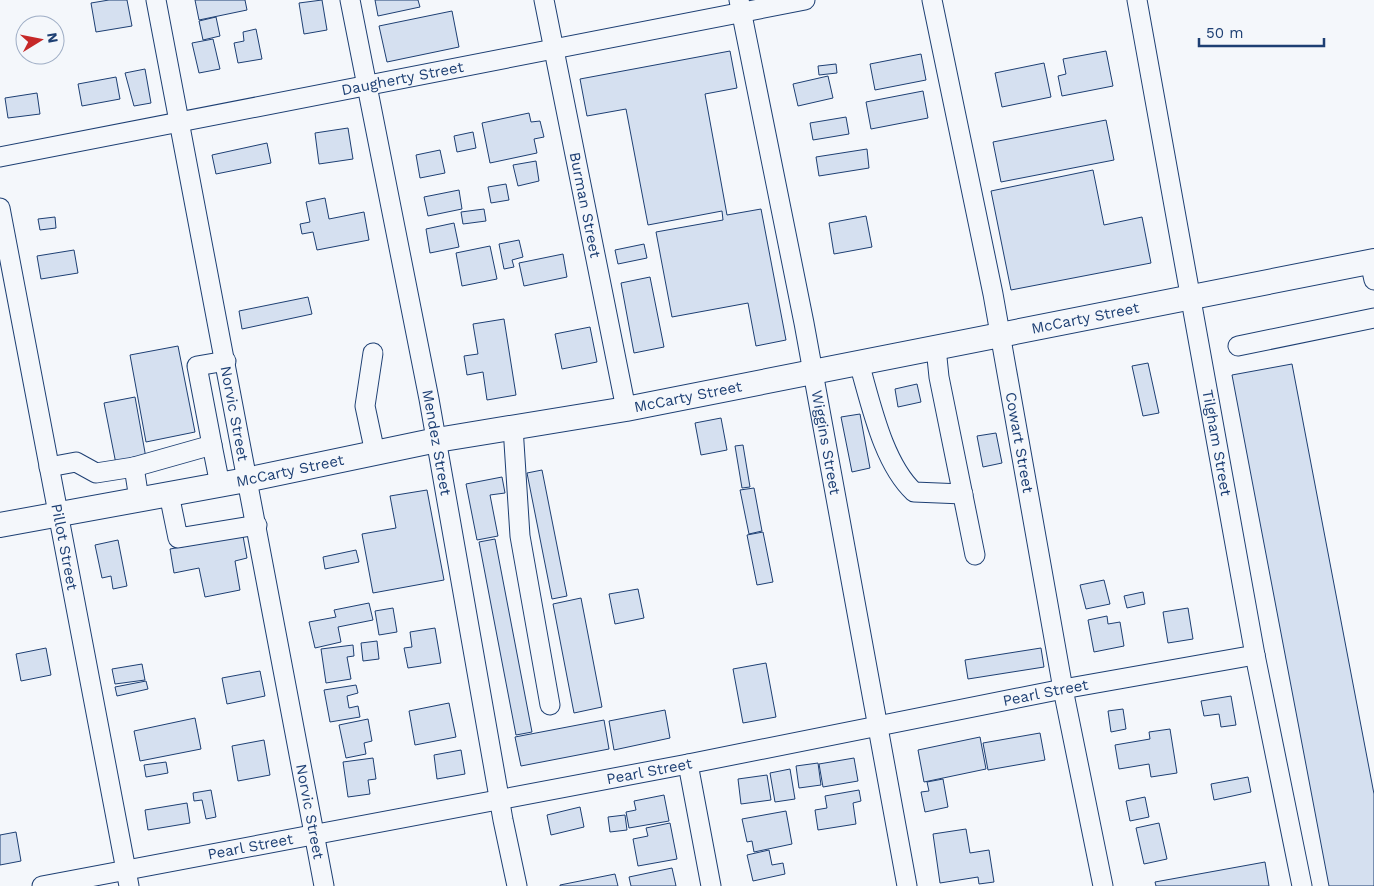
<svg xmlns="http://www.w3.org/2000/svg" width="1374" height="886" viewBox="0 0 1374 886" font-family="'Work Sans',sans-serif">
<rect width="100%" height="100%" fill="#f4f7fb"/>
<!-- building -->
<path fill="#d5e0f0" stroke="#1d3f73" d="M109,0H127L132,26L96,32L91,3Z
M195,0H245L247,10L199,20Z
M322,0L327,30L304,34L299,3Z
M375,0H418L420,7L378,16Z
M452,11L459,47L387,62L379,26Z
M216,17L220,36L203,40L199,21Z
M256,29L262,59L238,63L234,43L244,41L243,32Z
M213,39L220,69L199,73L192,43Z
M730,51L737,88L705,94L727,215L761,209L786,340L756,346L748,303L672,317L656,232L723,220L722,211L648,225L626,109L587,116L580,79Z
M1106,51L1113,86L1062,96L1058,76L1066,74L1063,59Z
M921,54L926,80L875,90L870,64Z
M1044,63L1051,97L1002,107L995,73Z
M836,64L837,73L819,75L818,66Z
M145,69L151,103L134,106L125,73Z
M828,76L833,98L798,106L793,84Z
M116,77L120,99L82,106L78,84Z
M923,91L928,118L871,129L866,102Z
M37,93L40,114L8,118L5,98Z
M529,113L531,122L540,121L544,137L534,139L537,153L490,163L482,123Z
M846,117L849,134L813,140L810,123Z
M1106,120L1114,160L1001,182L993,142Z
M348,128L353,159L319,164L315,133Z
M473,132L476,148L457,152L454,136Z
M267,143L271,163L216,174L212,155Z
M867,149L869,168L819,176L816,157Z
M440,150L445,173L420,178L416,155Z
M536,161L539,181L518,186L513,165Z
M1093,170L1104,225L1142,217L1151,263L1011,290L991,191Z
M506,184L509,200L491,203L488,187Z
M459,190L462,209L428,216L424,197Z
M325,198L329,219L364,212L369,240L317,250L313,232L302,234L300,224L310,222L306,202Z
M484,209L486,221L463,224L461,212Z
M866,216L872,247L834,254L829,223Z
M55,217L56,228L40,230L38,219Z
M454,223L459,247L430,253L426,229Z
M519,240L523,257L512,260L514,267L504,269L499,244Z
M644,244L647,258L618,264L615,250Z
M490,246L497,279L462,286L456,253Z
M74,250L78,273L41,279L37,256Z
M563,254L567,277L524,286L519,263Z
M650,277L664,347L634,353L621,283Z
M308,297L312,314L242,329L239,311Z
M504,319L516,395L487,400L483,372L467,375L464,356L478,354L473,324Z
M590,327L597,362L562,369L555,334Z
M178,346L195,432L146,442L130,355Z
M1148,363L1159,413L1143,416L1132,366Z
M1292,364L1374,794V886H1329L1232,375Z
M917,384L921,402L898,407L895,389Z
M135,397L146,458L116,464L104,403Z
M860,414L870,468L852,472L841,417Z
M721,418L727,450L701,455L695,423Z
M996,433L1002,463L983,467L977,436Z
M743,445L750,487L742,488L735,446Z
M542,470L567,596L552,599L527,473Z
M502,477L505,493L490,495L498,536L477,540L466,484Z
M754,488L762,531L749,534L740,490Z
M427,490L444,580L373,593L362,534L396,528L390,496Z
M763,532L773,582L757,585L747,535Z
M243,536L247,558L235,561L240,590L205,597L199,568L174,573L170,549Z
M495,539L532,732L516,735L479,542Z
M118,540L127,586L113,589L111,576L102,578L95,545Z
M356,550L359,562L325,569L323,557Z
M1104,580L1110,604L1086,609L1080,585Z
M638,589L644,618L615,624L609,594Z
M1143,592L1145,604L1127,608L1124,596Z
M581,598L602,707L574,713L553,604Z
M369,603L373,620L338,627L341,642L315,648L309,622L336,617L334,610Z
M393,608L397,632L379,635L375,611Z
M1188,608L1193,639L1168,643L1163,612Z
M1107,616L1108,624L1120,622L1124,646L1094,652L1088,620Z
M435,628L441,663L408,668L404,648L412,647L410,632Z
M377,641L379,659L363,661L361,643Z
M353,645L354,656L347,657L351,679L326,683L321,649Z
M46,648L51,675L21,681L16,654Z
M1041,648L1044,667L968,679L965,660Z
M766,663L776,717L743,723L733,669Z
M142,664L145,680L115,684L112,669Z
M260,671L265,696L227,704L222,678Z
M146,681L148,689L117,696L115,687Z
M356,685L358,693L347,696L349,708L358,706L360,717L330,722L324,690Z
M1231,696L1236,725L1221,727L1219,714L1204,716L1201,701Z
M449,703L456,737L415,745L409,711Z
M1123,709L1126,729L1111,732L1108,711Z
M665,710L670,738L614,750L609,721Z
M195,718L201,749L140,761L134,731Z
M368,719L372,741L364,743L366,754L346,758L339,725Z
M604,720L609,749L521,766L515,737Z
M1170,729L1177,773L1151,777L1149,764L1119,769L1115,745L1150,739L1149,732Z
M1040,733L1045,760L988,770L983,743Z
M980,737L986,769L924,782L918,750Z
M264,740L270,775L238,781L232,746Z
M461,750L465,774L437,779L434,755Z
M373,758L376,779L368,780L370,794L348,797L343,762Z
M854,758L858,781L823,787L819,764Z
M166,762L168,773L146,777L144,765Z
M818,763L821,785L799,788L796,766Z
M790,769L795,799L775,802L770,773Z
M767,775L771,800L741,804L738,779Z
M1248,777L1251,792L1214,800L1211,784Z
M943,779L948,807L925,812L921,792L929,791L927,782Z
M211,790L216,817L206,819L202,800L194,801L193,793Z
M859,790L861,801L853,803L856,824L818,830L815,810L827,808L825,796Z
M664,795L669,821L629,828L626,812L636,810L634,801Z
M1145,797L1149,817L1130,821L1126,801Z
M187,803L190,823L148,830L145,810Z
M580,807L584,827L551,835L547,815Z
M786,811L792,844L754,852L752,841L747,842L742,819Z
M625,815L627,830L610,832L608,817Z
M670,823L677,859L638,866L633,839L648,836L646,828Z
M1159,823L1167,859L1144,864L1136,828Z
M966,829L970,853L989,850L994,882L979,884L978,877L940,883L933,834Z
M16,832L21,861L0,865V835Z
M769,850L772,865L783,863L785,874L753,881L747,855Z
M1265,862L1269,886H1156L1155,882Z
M672,868L676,886H631L629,877Z
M615,874L618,886H560V885Z"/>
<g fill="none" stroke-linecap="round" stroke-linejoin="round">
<!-- minor casing -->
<g stroke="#1d3f73" stroke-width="21">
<g id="minor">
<path id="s1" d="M156,0L324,886"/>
<path id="s2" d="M350,0L429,399L503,820L517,886"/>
<path id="s3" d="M544,0L626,409"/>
<path id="s4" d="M739,0L804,323L907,886"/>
<path id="s5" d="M932,0L993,294L1063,689L1103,886"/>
<path id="s6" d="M1137,0L1255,655L1302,886"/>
<path id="s7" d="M0,157L805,0"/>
<path id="s8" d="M0,208L129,886"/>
<path d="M1370,262L1374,280"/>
<path d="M1238,346L1374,318"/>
<path d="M936,348L939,377L975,555"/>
<path d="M373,353L365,406L375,453"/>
<path d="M859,363C871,404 883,463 914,492L963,494"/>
<path d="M513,427L520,536L550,705"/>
<path d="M212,445L220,485"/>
<path d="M49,467L76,462L96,473L134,467"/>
<path d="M169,494L178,538L257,525"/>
<path d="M139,499L134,467L212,445L197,366L226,361"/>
<path d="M688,764L711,886"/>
<path id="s9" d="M42,886L688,764L1063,689L1255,655"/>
</g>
</g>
<!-- major casing -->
<g stroke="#1d3f73" stroke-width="26">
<g id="major">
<path id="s10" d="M0,525L246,480L437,440L626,409L1374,261"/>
</g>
</g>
<!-- minor -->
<use href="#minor" stroke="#f4f7fb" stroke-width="19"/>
<!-- major -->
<use href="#major" stroke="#f4f7fb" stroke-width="24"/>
</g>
<g text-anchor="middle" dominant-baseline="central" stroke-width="4" stroke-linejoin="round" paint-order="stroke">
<!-- street labels -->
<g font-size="15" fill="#1d3f73" stroke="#f4f7fb">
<text stroke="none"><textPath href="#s7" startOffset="410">Daugherty Street</textPath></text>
<text stroke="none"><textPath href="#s3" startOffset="209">Burman Street</textPath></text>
<text stroke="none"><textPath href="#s10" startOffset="1105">McCarty Street</textPath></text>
<text stroke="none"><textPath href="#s10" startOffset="700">McCarty Street</textPath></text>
<text stroke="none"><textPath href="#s1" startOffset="421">Norvic Street</textPath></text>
<text stroke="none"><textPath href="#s2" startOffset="451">Mendez Street</textPath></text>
<text stroke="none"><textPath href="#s5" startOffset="451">Cowart Street</textPath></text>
<text stroke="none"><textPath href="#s4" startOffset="451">Wiggins Street</textPath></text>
<text stroke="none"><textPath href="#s6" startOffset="450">Tilgham Street</textPath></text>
<text stroke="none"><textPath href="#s10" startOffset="295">McCarty Street</textPath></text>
<text stroke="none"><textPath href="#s8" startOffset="345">Pillot Street</textPath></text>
<text stroke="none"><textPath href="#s9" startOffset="1022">Pearl Street</textPath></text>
<text stroke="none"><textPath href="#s9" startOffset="618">Pearl Street</textPath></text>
<text stroke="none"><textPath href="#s1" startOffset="826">Norvic Street</textPath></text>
<text stroke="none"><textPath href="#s9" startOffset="212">Pearl Street</textPath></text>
</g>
</g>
<!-- north arrow -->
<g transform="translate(40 40) rotate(80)"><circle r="24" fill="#f4f7fb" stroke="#9eadc5"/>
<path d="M0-4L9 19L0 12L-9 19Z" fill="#c62828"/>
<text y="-8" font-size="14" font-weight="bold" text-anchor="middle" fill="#1d3f73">N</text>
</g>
<!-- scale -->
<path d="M1199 38v8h125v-8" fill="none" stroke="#1d3f73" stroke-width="2.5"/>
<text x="1206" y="38" font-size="15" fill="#1d3f73" stroke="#f4f7fb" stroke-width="4" paint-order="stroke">50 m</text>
</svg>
